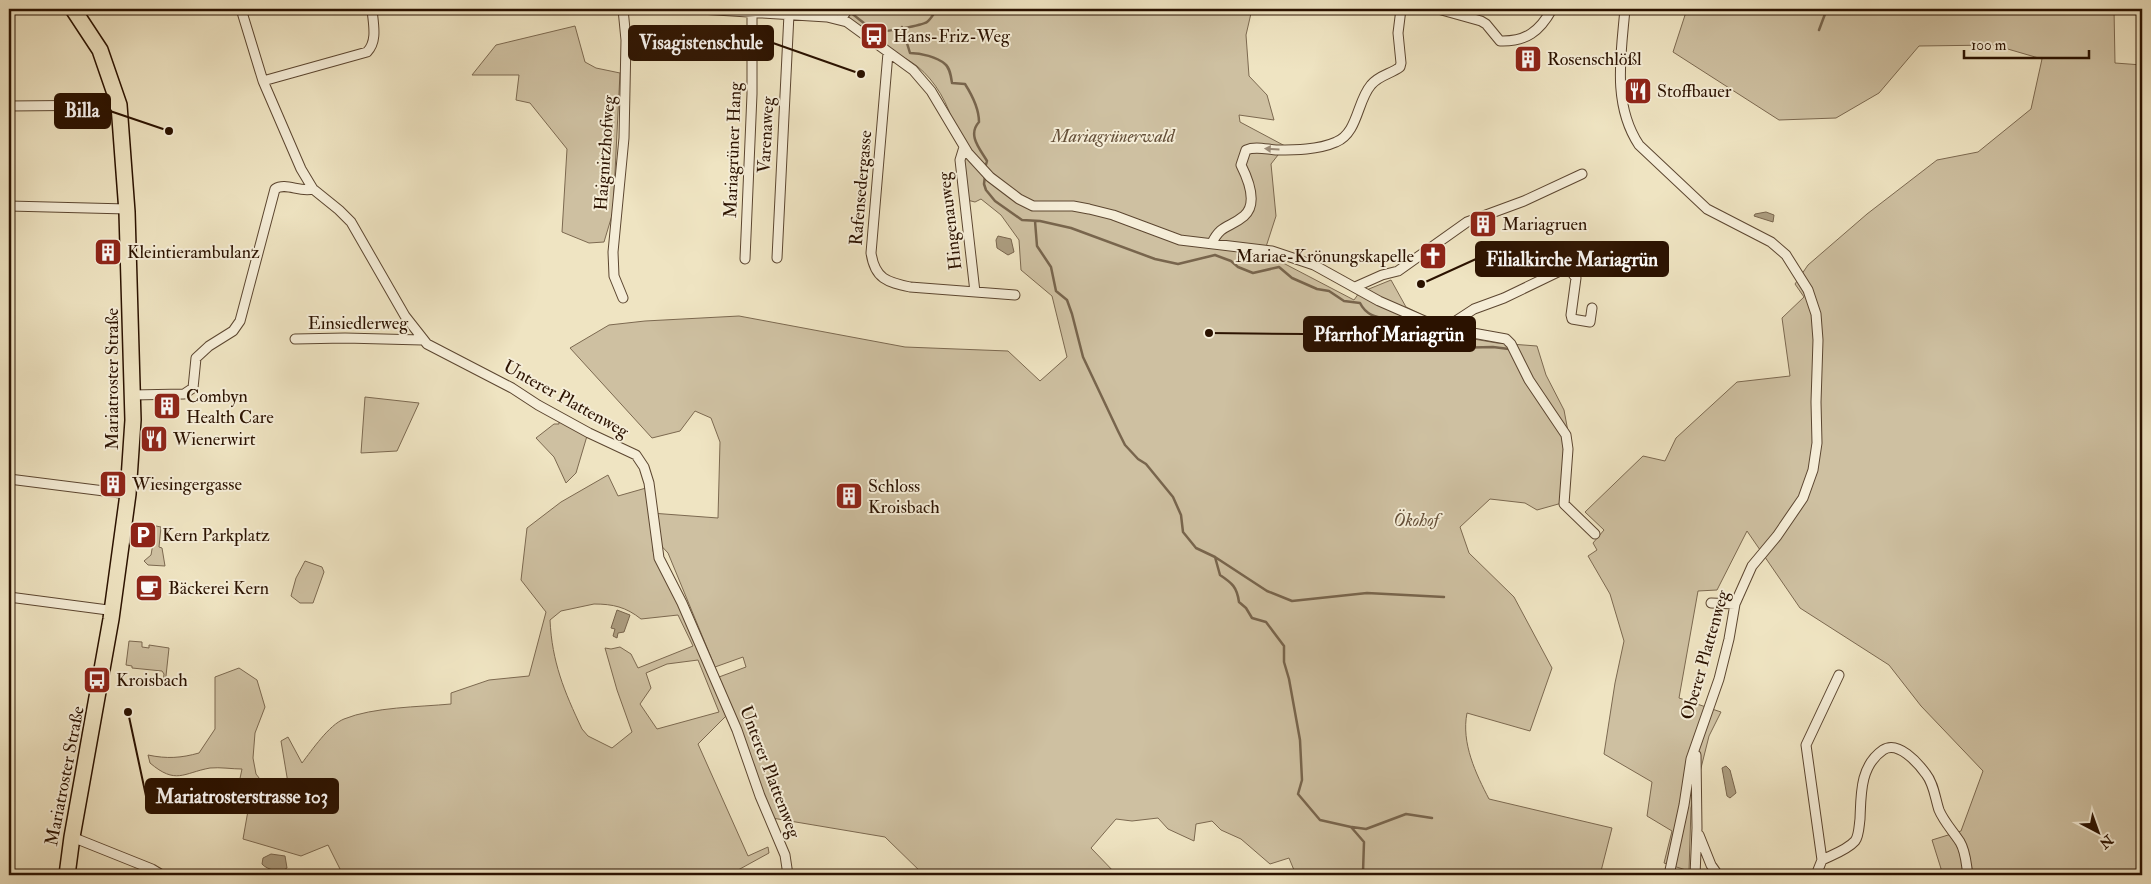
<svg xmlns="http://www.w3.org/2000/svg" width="2151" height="884" viewBox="0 0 2151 884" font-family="'IM FELL Double Pica',serif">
<rect width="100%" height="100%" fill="#efe4c2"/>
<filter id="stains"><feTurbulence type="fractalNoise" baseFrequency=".004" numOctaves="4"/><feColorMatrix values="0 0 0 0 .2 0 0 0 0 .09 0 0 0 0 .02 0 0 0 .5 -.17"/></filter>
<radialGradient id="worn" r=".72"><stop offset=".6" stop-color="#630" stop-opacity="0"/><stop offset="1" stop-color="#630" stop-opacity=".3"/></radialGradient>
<!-- green -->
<path fill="#cec0a1" stroke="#7c6950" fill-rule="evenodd" d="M854,9H1252L1246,35L1249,76L1267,95L1274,120L1239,115L1240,122L1285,146L1271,164L1276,216L1264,253L1354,300L1359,293L1391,280L1406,307L1424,316L1438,333L1497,343L1537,346L1546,375L1564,410L1572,453L1566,495L1562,503L1537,510L1525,503L1490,499L1460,527L1469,553L1514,597L1552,668L1530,731L1467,713C1461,743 1476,774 1489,799L1612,828L1600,875H1296L1289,858L1270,864L1241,839L1221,830L1212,821L1196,824L1194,841L1168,829L1158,818L1132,821L1116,819L1091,848L1117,875H924L885,837L772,818L719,677L746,667L743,657L715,667L668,553L654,538L653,551L686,617L728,714L698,744L748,856L768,847L769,853L729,875H343L328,845L301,856L243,839L249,805L235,802L242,769C232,769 220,767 210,768C183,773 176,785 150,763L148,755C167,759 181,758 199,753L215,729V677L239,668L257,680L265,707L255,733L253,758L256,774L273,796L288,783L281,741L288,737L302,763C312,750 329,725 344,719C373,707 419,707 451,704V693L489,680L529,676L546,612L521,580L527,528L561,502L608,475L618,496L646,488L651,513L718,518L720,442L711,418L695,411L680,431L652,438L570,348L609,325L645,321L739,316L905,347L1008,351L1040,381L1067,357L1052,296L1021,270L1019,240L1001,215L981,199L975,202L967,200C962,153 956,98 917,66C908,59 896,54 887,47C873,38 860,27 847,17ZM594,604C613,604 626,607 641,619L678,615L693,646L638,668L631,654L620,647L611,649L605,648L617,690L632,732L612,748L588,736L582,729C564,691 552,662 550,620L561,611ZM698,660L719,712L657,729L640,704L651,688L646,673L667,664Z
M1687,9H2114L2115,63L2142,65V875H1943L1932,840L1961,831L1983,771L1921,706L1889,665L1800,608L1747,531L1717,590L1698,591L1679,698L1721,712L1709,736L1691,808L1689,871L1664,863L1672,831L1647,816L1652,782L1604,754L1615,683L1624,641L1610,594L1588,556L1597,550L1593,543L1604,530L1585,512L1643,456L1665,461L1676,438L1737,382L1790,376L1782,318L1804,297L1795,284L1808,265L1867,214L1937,160L1978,152L2031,109L2042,59L1994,45L1919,46L1879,93L1836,118L1779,120L1673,52Z
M575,26L585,62L596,68L620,73L613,212L604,242L589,243L562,232L567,149L530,103L516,100L519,75H472L496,45Z
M365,397L419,403L397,451L361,453Z
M559,419L587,436L576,473L566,483L554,457L536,438L554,424H559Z
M156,526L161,527L159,547L162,548L165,566L148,565L144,561L151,555Z
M305,561L322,567L324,572L313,603H300L291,596L296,578Z
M129,641L142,642V647L149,648V645L169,648L165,685L163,684L164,674L162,671L132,668V666L126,665Z"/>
<!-- water -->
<path fill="#ac9d80" stroke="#78654d" d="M1766,212L1774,215L1773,222L1754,216L1755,214Z
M998,236L1011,239L1014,252L1008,255L997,248L996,240Z
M617,610L630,615L624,632L618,633L617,638L613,636L615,629L611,628Z
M1726,766L1730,770L1736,793L1730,798L1727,796L1722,768Z
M271,854L285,856L287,868C281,873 267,870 262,864L263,858Z"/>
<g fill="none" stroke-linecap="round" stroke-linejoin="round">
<!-- stream -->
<path stroke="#78654d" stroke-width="2.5" d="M848,11C858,17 867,28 878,31C882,33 923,25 927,22C931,19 934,13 937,9
M902,27L910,53C921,53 937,57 945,64C950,68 951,76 952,83L965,84C972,95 979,109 979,122C967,135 980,149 987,161L985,168
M1819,30L1825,14L1831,9
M985,176L984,184L986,190L995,201L1022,220L1040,221L1071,228L1155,259L1178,264L1215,255L1231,261L1238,267L1253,273L1279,267L1292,278L1317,289L1329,291L1344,301L1360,303C1368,319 1382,317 1397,321C1408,324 1417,333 1428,337C1437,341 1445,340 1451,348L1493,347L1509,349
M1035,221L1037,246L1051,267L1056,291L1067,300L1072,314L1083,357L1118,431L1125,445L1138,459L1146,464L1173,497L1181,515L1183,532L1196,548L1215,557L1220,575C1232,583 1237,587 1239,602L1246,608L1252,618L1266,622L1284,646V662L1289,679L1300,740L1302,780L1298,794L1320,820L1351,827L1364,842L1363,872L1366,875
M1215,557L1267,591L1292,601L1367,593L1444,597
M1352,827L1366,829L1406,814L1432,818"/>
<!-- minor casing -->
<g stroke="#5c4630" stroke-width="11">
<path id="minor" d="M241,9L263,81L301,169L313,189L339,210L351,222L405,316L427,344L512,388L538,405L589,433L636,455L644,467L649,483L659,558L682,603L737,730L760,796L785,855L788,875
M594,9H610
M623,9L626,40L624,138L613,252L614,276L623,298
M700,9L827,17L847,22L913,70L931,91L968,153L990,177L1019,199L1033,206H1073L1089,209L1113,215L1180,240L1272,251L1314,265L1379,301L1427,322L1445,328L1506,339L1511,344L1529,380L1566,435L1568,449L1564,504L1595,534
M1438,9L1481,21L1486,24L1500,41C1526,42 1540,31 1552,9
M1625,9C1621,55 1612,104 1639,145L1707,209L1771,242L1786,255L1808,290L1816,314L1818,340L1816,402L1817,443L1813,470L1803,498L1777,536L1752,566L1735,604L1729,639L1719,679L1691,759L1684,805L1669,875
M841,19L848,9
M888,53L871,253C875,279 887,282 910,287L1015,295
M263,81L367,52C378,41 373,23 372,9
M9,106L119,105
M964,147L960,160L975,292
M9,206L127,209
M1212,243C1221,224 1230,228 1244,216C1258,204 1248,179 1241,165L1246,150C1255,146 1265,149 1276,150C1295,150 1318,150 1336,142C1358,133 1357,101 1371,85C1379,75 1391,74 1400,67L1401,63L1398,33L1401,9
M777,258L789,14
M745,259L752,94V13
M1355,287L1382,275L1398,271L1467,222L1524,201L1582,174
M1445,328L1474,309L1504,298L1562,270H1570L1576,278L1571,315L1572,319L1590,322L1592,308
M295,339L345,338L422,340
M132,395L184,394L193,388L196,358L209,346L233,331L240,321L275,189C286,182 300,193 313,189
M9,479L128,494
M9,597L108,610L112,612
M1711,603L1735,604
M1699,835L1711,865L1718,875
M72,837L152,869L162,875
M1822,860L1806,745L1839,675
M1695,875L1697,828L1696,755
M1816,875L1822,860C1832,855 1847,850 1855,841C1859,836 1859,826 1860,819C1861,794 1860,766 1883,750C1898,740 1918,763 1926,774C1934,784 1935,798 1939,810C1944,822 1953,831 1960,842C1966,852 1966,864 1968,875"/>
</g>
<!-- primary casing -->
<g stroke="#2b1200" stroke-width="18">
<path id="primary" d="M67,875L72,837L111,619L128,494L133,420L127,212L119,105L100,50L73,9"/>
</g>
<!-- minor -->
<use href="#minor" stroke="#f5edd7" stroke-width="9"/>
<!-- primary -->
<use href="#primary" stroke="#efe4c2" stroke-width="15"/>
</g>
<!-- one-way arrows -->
<defs><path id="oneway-solid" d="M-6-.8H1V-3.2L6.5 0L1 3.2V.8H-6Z" transform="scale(1.25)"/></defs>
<use fill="#9a8a76" href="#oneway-solid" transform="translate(1272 149) rotate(-177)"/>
<!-- icons -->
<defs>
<g id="bus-square" transform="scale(1.4375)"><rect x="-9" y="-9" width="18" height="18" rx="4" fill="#8f2418" stroke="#f5edd7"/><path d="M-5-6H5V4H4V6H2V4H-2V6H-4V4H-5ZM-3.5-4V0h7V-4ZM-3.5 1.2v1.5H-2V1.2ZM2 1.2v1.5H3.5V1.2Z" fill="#fff"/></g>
<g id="building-square" transform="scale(1.4375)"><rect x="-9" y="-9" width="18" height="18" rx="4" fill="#8f2418" stroke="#f5edd7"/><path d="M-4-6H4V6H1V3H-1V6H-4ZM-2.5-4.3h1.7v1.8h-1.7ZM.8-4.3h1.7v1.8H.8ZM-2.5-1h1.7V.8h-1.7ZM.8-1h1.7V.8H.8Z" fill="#fff"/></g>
<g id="restaurant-square" transform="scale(1.4375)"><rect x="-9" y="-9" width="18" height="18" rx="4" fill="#8f2418" stroke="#f5edd7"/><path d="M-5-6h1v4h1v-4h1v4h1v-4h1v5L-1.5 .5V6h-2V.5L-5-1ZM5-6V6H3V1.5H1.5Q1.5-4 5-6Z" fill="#fff"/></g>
<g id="church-square" transform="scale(1.4375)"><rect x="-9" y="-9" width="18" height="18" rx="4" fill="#8f2418" stroke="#f5edd7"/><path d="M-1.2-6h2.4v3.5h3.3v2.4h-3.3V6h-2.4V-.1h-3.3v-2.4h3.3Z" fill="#fff"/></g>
<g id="parking-square" transform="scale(1.4375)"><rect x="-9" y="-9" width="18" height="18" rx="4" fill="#8f2418" stroke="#f5edd7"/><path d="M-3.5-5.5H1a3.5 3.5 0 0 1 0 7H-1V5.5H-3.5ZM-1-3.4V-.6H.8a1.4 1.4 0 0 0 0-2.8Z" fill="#fff"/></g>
<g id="cafe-square" transform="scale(1.4375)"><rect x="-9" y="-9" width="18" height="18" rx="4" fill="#8f2418" stroke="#f5edd7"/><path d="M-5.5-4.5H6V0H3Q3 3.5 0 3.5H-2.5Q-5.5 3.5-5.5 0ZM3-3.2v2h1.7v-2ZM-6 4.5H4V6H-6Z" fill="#fff"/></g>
</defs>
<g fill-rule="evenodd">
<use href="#bus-square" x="874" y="36"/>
<use href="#building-square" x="1528" y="59"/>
<use href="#restaurant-square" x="1638" y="91"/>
<use href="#building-square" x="1483" y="224"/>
<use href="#building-square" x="108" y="252"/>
<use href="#church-square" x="1433" y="256"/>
<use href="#building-square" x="167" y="406"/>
<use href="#restaurant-square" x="154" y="439"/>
<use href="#building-square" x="113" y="484"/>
<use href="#building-square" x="849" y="496"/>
<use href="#parking-square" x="143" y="535"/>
<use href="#cafe-square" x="149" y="588"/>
<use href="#bus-square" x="97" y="680"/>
</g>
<g text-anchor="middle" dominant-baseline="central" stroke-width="4" stroke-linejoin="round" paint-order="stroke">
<!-- poi labels -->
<g font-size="18" fill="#2b1200" stroke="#f5edd7" text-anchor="start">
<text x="893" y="36">Hans-Friz-Weg</text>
<text x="1547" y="59">Rosenschlößl</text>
<text x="1657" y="91">Stoffbauer</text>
<text x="1502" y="224">Mariagruen</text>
<text x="127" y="252">Kleintierambulanz</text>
<text x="1414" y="256" text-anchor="end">Mariae-Krönungskapelle</text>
<text x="186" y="396">Combyn<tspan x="186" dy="21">Health Care</tspan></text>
<text x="173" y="439">Wienerwirt</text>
<text x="132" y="484">Wiesingergasse</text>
<text x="868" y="486">Schloss<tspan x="868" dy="21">Kroisbach</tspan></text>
<text x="162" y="535">Kern Parkplatz</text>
<text x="168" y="588">Bäckerei Kern</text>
<text x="116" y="680">Kroisbach</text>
</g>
<!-- street labels -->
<g font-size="18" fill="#2b1200" stroke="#f5edd7">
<text transform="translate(766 135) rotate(-87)">Varenaweg</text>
<text transform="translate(733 150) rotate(-88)">Mariagrüner Hang</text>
<text transform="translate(605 153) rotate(-86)">Haignitzhofweg</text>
<text transform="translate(861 188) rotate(-85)">Rafensedergasse</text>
<text transform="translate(950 221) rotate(-97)">Hingenauweg</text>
<text x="358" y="323">Einsiedlerweg</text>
<text transform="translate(112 379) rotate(-90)">Mariatroster Straße</text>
<text transform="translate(566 399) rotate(29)">Unterer Plattenweg</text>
<text transform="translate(1705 655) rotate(-74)">Oberer Plattenweg</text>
<text transform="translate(770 772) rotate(69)">Unterer Plattenweg</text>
<text transform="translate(65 776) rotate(-79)">Mariatroster Straße</text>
</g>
<!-- park labels -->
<g font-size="18" font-style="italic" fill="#644f38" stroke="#f5edd7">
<text x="1113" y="136">Mariagrünerwald</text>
<text x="1416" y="520">Ökohof</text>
</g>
</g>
<!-- callouts -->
<path fill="none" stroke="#2b1200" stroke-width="2" d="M861 74L773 43M169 131L110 111M1421 284L1476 259M1209 333L1304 334M128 712L146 796"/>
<g fill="#2b1200" stroke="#f5edd7" stroke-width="2">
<circle cx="861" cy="74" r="5"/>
<circle cx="169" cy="131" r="5"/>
<circle cx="1421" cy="284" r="5"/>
<circle cx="1209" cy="333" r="5"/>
<circle cx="128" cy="712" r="5"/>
</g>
<g fill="#2b1200" stroke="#2b1200" stroke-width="2">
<rect x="629" y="26" width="144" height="34" rx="5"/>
<rect x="55" y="94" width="55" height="34" rx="5"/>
<rect x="1476" y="242" width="192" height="34" rx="5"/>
<rect x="1304" y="317" width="171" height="34" rx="5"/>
<rect x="146" y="779" width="192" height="34" rx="5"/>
</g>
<g font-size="19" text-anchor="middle" font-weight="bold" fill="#fff">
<text x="701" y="49">Visagistenschule</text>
<text x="82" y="117">Billa</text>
<text x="1572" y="266">Filialkirche Mariagrün</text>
<text x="1389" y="341">Pfarrhof Mariagrün</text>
<text x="242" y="803">Mariatrosterstrasse 103</text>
</g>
<!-- margin -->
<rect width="2151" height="884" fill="none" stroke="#efe4c2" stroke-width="30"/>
<rect x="10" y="10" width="2131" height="864" fill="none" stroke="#2b1200" stroke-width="2.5"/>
<rect x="15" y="15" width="2121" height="854" fill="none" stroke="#2b1200"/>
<!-- north arrow -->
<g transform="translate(2098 832) rotate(139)" stroke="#f5edd7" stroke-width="4" paint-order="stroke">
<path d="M0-4L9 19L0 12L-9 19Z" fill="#2b1200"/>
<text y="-8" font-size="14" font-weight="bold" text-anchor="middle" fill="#2b1200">N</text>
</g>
<!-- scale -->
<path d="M1964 50v8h125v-8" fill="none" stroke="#2b1200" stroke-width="2.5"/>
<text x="1971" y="50" font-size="15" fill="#2b1200" stroke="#f5edd7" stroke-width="4" paint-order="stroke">100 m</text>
<rect width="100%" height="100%" filter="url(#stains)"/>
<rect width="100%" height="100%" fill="url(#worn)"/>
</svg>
